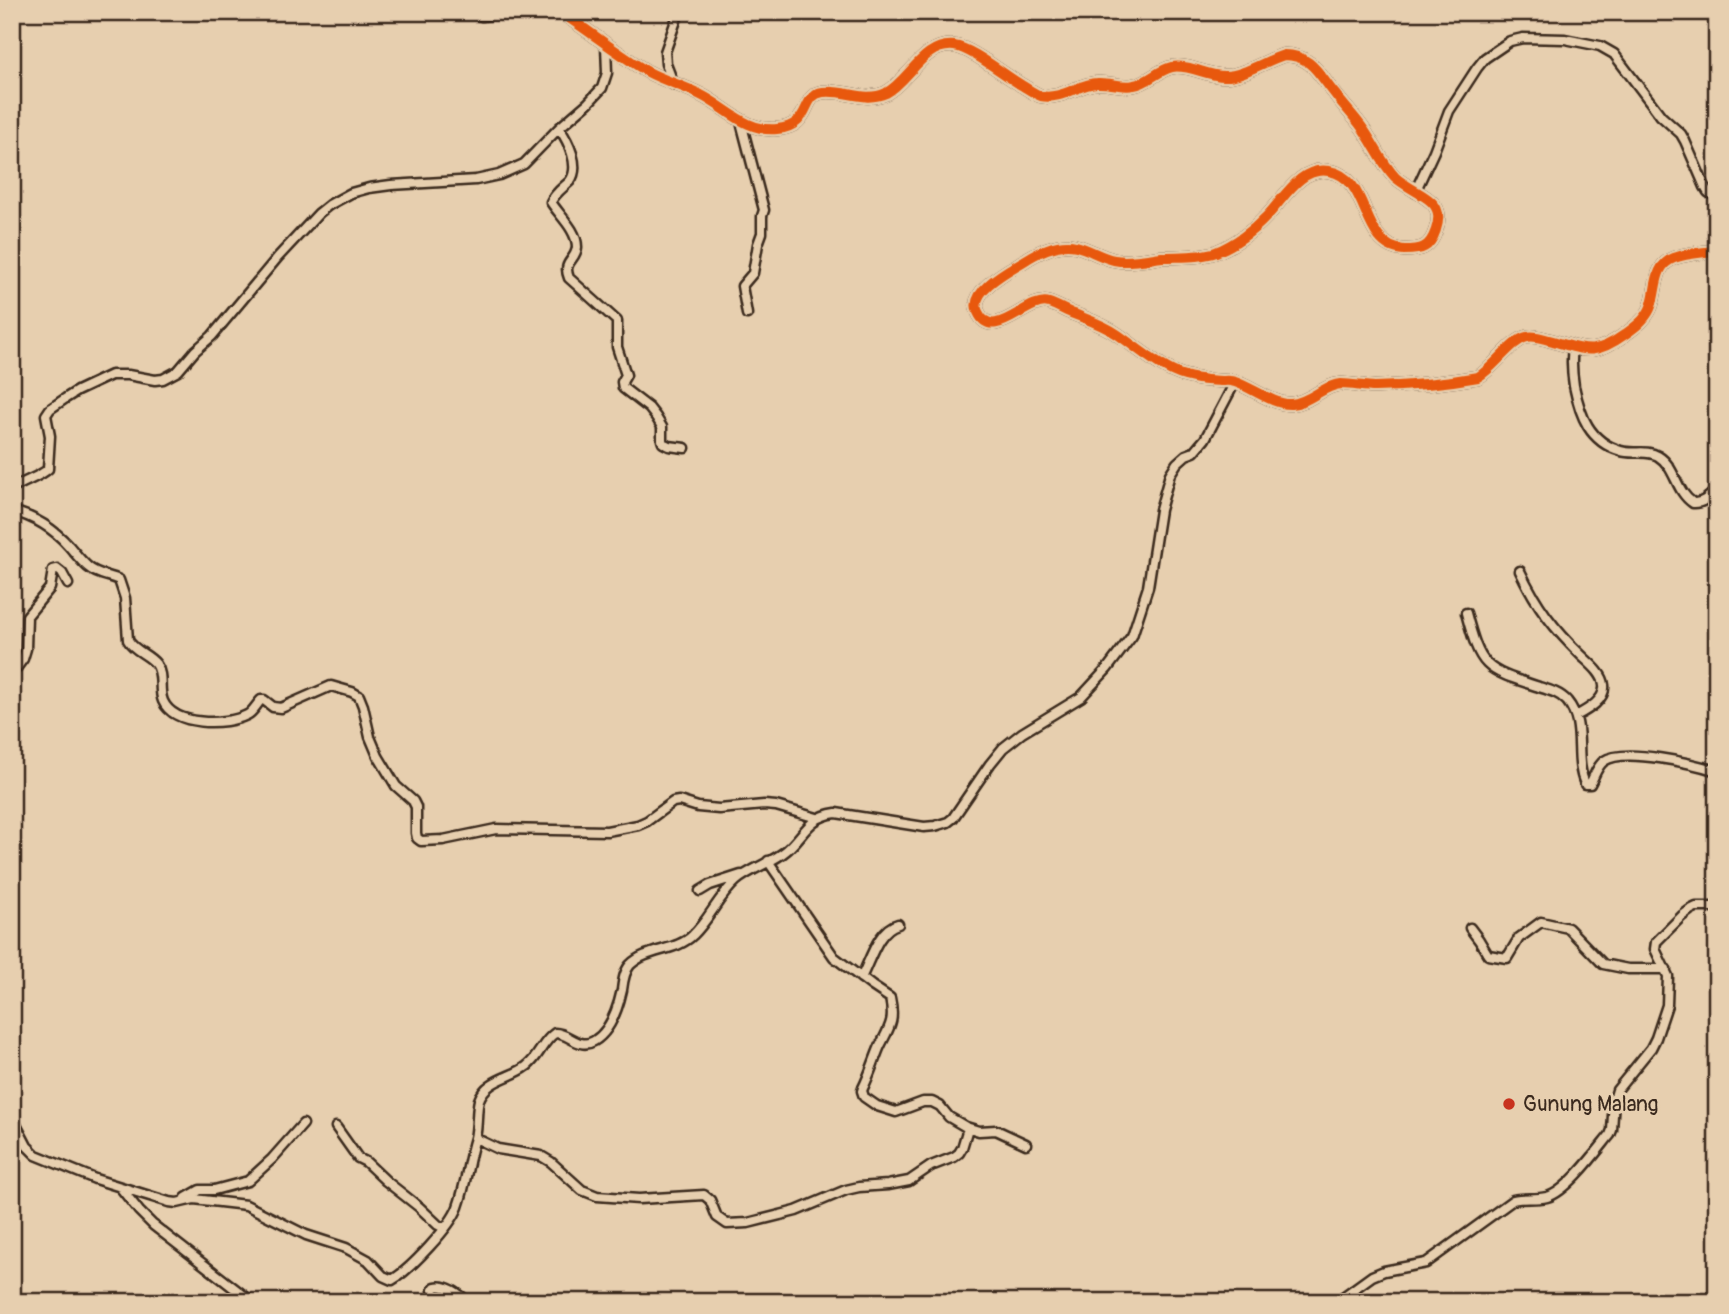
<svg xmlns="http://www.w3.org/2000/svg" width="1729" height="1314" viewBox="0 0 1729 1314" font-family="Pangolin,sans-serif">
<rect width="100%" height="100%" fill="#e7cfaf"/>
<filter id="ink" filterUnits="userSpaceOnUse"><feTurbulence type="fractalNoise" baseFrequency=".0143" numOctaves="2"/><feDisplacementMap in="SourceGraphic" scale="14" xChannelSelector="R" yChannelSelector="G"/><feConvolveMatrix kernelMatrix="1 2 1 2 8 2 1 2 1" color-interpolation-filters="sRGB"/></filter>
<g filter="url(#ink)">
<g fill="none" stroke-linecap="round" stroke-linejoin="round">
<!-- minor casing -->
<g stroke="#3b2a1e" stroke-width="13">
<path id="minor" d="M674,85L666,64L665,52L679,12
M741,122L764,210L762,216V233L758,244L753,273L742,286L747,314
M559,128C568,141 581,166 570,181C563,188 555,193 551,202C559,215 577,230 577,247C576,261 562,261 569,278L617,321V347L626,375L622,382L623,388L649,408L656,417L662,427V440L663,443L669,446L685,448
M1415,192L1434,151L1449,111L1477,68L1485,58L1510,41L1523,38L1565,39L1600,46L1614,54L1661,116L1681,134L1685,141L1705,187L1708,192L1717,197
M1573,348C1571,360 1572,373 1574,386C1580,415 1589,442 1621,451C1633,455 1647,449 1658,456C1676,467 1675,491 1693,503C1703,504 1710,496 1717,489
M12,489C23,481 40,477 48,469L50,436L46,415L50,409L66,398L77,391L111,375H128L155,380L163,379L178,371L195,351L212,336L278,257L319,213L329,205L351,193L369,188L391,185L476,180L499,175L524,164L559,128L588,103L602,88L607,73L606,45
M12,511C35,517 54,529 69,546C75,553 81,561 88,567C97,575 108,575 119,580L125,598L128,640C134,651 148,654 156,664C164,675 158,689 163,701C174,726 225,726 247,715C253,712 256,705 261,700H264L273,707L281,708L331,686L352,692L359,696L363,706L370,737L378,756L396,786L413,801L416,807V833L417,838L421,841L443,840L496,829L607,831L638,825L647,821L673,802L679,801L698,807L719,809L764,805L776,806L817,818
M1520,571C1536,605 1554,629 1581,655C1589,663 1603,673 1604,685C1606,700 1587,710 1576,716
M1466,613C1481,669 1484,669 1539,687C1549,690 1560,693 1567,701C1587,725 1573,757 1585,784H1590C1594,777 1597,766 1604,761C1624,747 1695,764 1717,771
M12,674L23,659L26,649L27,616L50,588L53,570L57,569L62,573L68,584
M768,861L834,957L872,986L890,998C895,1021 890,1026 880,1046C874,1060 870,1074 863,1088L862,1091L864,1097L877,1106L896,1112L923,1102H932L940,1106L949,1117L966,1127L979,1131L996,1130L1026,1144
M700,891L710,885L741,875
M1470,928L1479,940L1488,955L1507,958L1519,938L1541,922L1568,928L1603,964L1628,969H1666
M861,978C870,961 878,929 898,924
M12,1099L14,1106L12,1108
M12,1117L27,1146L36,1155L95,1179L169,1202L177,1203L194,1199L246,1205L306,1235L346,1248L368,1260L383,1276L392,1280C410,1270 451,1226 458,1207C466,1185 468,1160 475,1138L498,1149L541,1156L551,1162L582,1190L597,1196L639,1199L704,1195L710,1200L717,1217L727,1224L748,1223L796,1211L846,1190L859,1187L888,1185L909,1181L931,1166L954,1157L959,1153L962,1148L968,1128
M336,1127L358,1158L366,1162L386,1181L419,1207L438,1225L444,1228
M475,1138C478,1125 476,1112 479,1100C486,1079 512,1078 527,1066C539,1057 542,1042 555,1033C569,1033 579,1050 594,1041C611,1031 618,1008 622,990C623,982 624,972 630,965C647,948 676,952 693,935C709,920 718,897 736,881C751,868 772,863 787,850C806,833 808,817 836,813L924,827L935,826L948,822L953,818L990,764L1003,748L1022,733L1081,697L1107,669L1132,636L1148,587L1160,510L1170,474L1177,463L1186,455L1194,452L1205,439L1235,382
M120,1187L139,1211L153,1225L252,1302
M186,1198L200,1190H214L248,1181L272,1159L303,1124
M439,1302L433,1290L435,1287C446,1284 460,1294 467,1302
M1336,1302L1372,1276L1384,1271L1426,1263L1513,1200C1524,1197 1535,1200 1547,1197C1567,1192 1597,1151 1610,1135L1612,1130L1614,1100L1617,1090L1651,1048L1656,1038L1667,1005L1668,976L1655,949L1656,942L1682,916L1690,910L1696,907H1717"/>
</g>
<!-- tertiary casing -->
<g stroke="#3b2a1e" stroke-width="15">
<path id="tertiary" d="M472,12L482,15L501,12
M560,12C590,31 617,54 648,72C665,81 684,86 701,95C727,108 746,132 777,129C813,126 800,95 823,92C845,89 864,103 886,93C909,81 923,43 954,46C972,48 1005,76 1023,86C1028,89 1035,94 1041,96C1061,100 1078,84 1097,83C1110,82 1122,88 1134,85C1148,83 1158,70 1172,67C1189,64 1207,76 1224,76C1241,77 1267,60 1284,55C1312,55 1319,75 1335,94C1343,105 1353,115 1361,126C1373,142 1381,162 1395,177C1406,188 1433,197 1437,210C1441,220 1434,242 1424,247C1419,250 1411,250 1404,250C1359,247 1372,178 1329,171C1300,166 1284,199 1266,217C1253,231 1234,245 1216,252C1199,258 1180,256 1162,257C1146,259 1129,263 1114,260C1100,257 1089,249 1076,246C1058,242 1038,252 1024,261C1009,270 968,291 978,312C993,345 1028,296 1049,303C1058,306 1066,311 1074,314C1089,320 1104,325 1117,334C1136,347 1154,363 1174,372C1189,379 1205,380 1221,381C1225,381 1230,380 1235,382C1251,387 1274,405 1291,404C1310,403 1323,385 1341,384C1353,384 1364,387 1375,387C1409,386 1445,383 1478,377C1494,368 1512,340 1527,337C1534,335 1542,338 1549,340C1583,349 1592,358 1624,335C1634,328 1645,320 1650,309C1658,292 1652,266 1674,258C1687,253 1704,252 1717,251"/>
</g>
<!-- minor -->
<use href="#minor" stroke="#e7cfaf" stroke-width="8"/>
<!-- tertiary -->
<use href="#tertiary" stroke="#e7cfaf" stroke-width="10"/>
<!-- cycleway casing -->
<g stroke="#e7cfaf" stroke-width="15">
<path id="cycleway" d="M560,12C590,31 617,54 648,72C665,81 684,86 701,95C727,108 746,132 777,129C813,126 800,95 823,92C845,89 864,103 886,93C909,81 923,43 954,46C972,48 1005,76 1023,86C1028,89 1035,94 1041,96C1061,100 1078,84 1097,83C1110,82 1122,88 1134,85C1148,83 1158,70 1172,67C1189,64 1207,76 1224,76C1241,77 1267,60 1284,55C1312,55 1319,75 1335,94C1343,105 1353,115 1361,126C1373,142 1381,162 1395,177C1406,188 1433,197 1437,210C1441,220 1434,242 1424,247C1419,250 1411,250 1404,250C1359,247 1372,178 1329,171C1300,166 1284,199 1266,217C1253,231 1234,245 1216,252C1199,258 1180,256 1162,257C1146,259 1129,263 1114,260C1100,257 1089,249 1076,246C1058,242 1038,252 1024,261C1009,270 968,291 978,312C993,345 1028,296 1049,303C1058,306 1066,311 1074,314C1089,320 1104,325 1117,334C1136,347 1154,363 1174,372C1189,379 1205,380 1221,381C1225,381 1230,380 1235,382C1251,387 1274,405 1291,404C1310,403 1323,385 1341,384C1353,384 1364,387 1375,387C1409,386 1445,383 1478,377C1494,368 1512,340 1527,337C1534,335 1542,338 1549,340C1583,349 1592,358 1624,335C1634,328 1645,320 1650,309C1658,292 1652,266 1674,258C1687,253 1704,252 1717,251"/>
</g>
<!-- cycleway -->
<use href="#cycleway" stroke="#e8590c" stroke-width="10"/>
</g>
</g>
<!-- markers -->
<circle fill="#c8321e" stroke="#e7cfaf" stroke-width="2.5" cx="1509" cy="1104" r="7"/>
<g text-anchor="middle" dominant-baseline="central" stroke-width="6" stroke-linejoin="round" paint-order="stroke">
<!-- poi labels -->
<g font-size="21" fill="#3b2a1e" stroke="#e7cfaf" text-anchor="start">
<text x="1523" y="1104">Gunung Malang</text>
</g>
</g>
<!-- margin -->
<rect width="1729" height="1314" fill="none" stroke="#e7cfaf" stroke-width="42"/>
<rect x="21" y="21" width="1687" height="1272" fill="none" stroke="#3b2a1e" stroke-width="2.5" filter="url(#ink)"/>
</svg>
